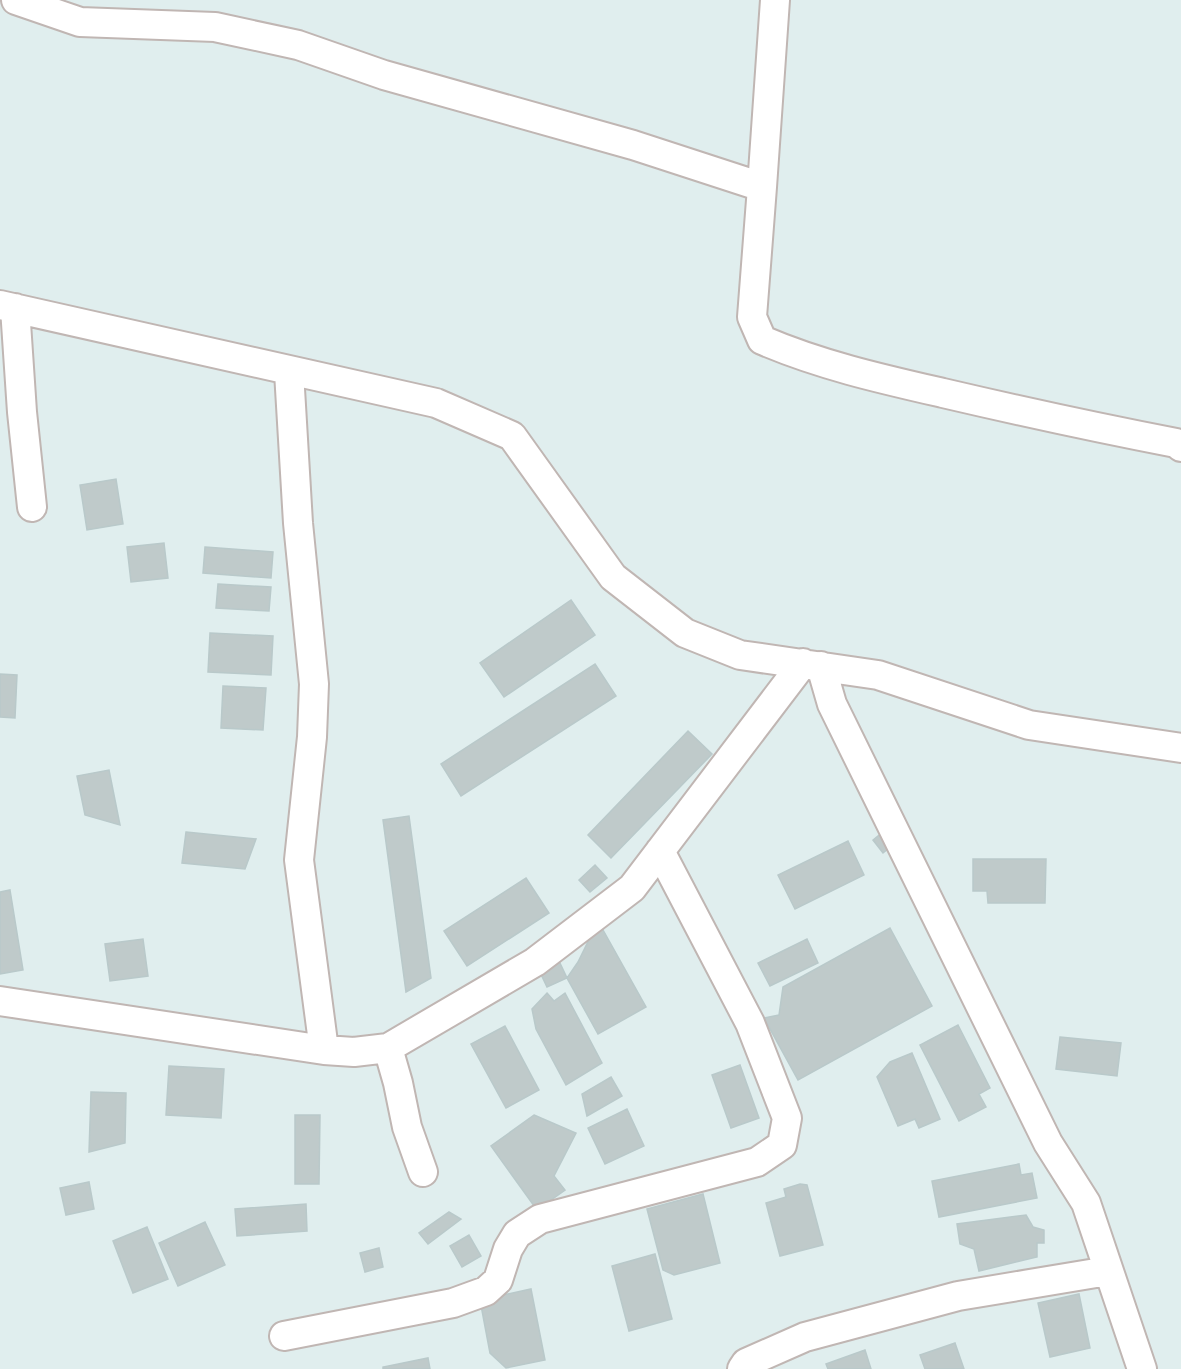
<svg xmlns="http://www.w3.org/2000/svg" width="1181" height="1369" viewBox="0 0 1181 1369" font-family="'Varela Round',sans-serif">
<rect width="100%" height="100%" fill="#e0eeee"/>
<!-- building -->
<path fill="#bfcaca" stroke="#b9c9ca" stroke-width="1.5" d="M116,479L123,524L87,530L80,485Z
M164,543L168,578L131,582L127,547Z
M205,547L273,552L271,578L203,573Z
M218,584L271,587L269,611L216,608Z
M571,600L595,635L504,697L480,663Z
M210,633L273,636L271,675L208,672Z
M595,664L616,696L461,796L441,764Z
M0,674L17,675L15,718L0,717Z
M223,686L266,688L263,730L221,728Z
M688,731L712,754L611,858L588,835Z
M109,770L120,825L85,815L77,776Z
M409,816L431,978L406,992L383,820Z
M884,831L894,844L883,853L873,840Z
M186,832L256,839L245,869L182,863Z
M848,841L864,875L795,909L778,875Z
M973,859H1046L1045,903H988L987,891H973Z
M595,865L607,878L590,892L579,880Z
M526,878L549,913L467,966L444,931Z
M10,890L23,970L0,974V892Z
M598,921L646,1007L598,1034L567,978L578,962Z
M890,928L932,1006L798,1080L764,1018L779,1015L783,987Z
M143,939L148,976L110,981L105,944Z
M807,939L818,963L770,986L758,963Z
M559,961L567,978L547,987L539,970Z
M547,993L554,1001L565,993L602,1063L566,1085L536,1029L532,1009Z
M958,1025L990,1088L979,1094L986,1107L959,1121L920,1045Z
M505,1026L539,1090L506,1108L471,1044Z
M1060,1037L1121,1043L1117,1076L1056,1069Z
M912,1053L940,1119L919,1128L915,1119L898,1126L877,1077L890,1062Z
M740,1065L759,1118L731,1128L712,1075Z
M169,1066L224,1069L221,1118L166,1115Z
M611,1077L622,1096L587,1116L582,1094Z
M91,1092L126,1093L125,1143L89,1152Z
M627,1109L644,1146L605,1164L588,1128Z
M295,1115H320L319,1184H295Z
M534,1115L576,1133L554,1176L565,1190L537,1210L491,1146Z
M1019,1164L1021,1175L1032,1173L1037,1198L939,1217L932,1181Z
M89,1182L94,1209L66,1215L60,1188Z
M800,1184L807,1185L823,1245L780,1256L766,1203L786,1197L784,1189Z
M703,1194L720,1263L674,1275L663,1270L647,1209Z
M306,1204L307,1231L237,1236L235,1209Z
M449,1212L461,1219L428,1244L419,1233Z
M1026,1215L1033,1227L1044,1230V1243H1037V1257L979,1271L974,1249L960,1244L957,1224Z
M205,1222L225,1265L178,1286L159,1243Z
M147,1227L168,1279L133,1293L113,1241Z
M469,1235L481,1256L462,1267L450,1246Z
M379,1248L383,1267L365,1272L360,1253Z
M655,1254L672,1319L629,1331L612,1266Z
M531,1289L545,1360L506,1368L490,1353L480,1300Z
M1079,1294L1090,1348L1050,1357L1038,1303Z
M955,1343L964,1369H925L920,1355Z
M865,1350L871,1369H828L826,1364Z
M428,1358L430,1369H383V1367Z"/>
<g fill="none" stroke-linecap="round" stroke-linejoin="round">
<!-- street casing -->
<g stroke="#c0b6b3" stroke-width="32">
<path id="street" d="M16,0L80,22L215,27L298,45L384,75L633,145L762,187L752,317L762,340C820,365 882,379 943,393C1020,411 1098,428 1176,443L1181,447
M762,187L775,0
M0,305L436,403L512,436L613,577L685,633L740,655L878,675L1029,725L1181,748
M15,308L22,412L32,507
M289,372L298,523L314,684L312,737L299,860L324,1050
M821,666L832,704L1048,1143L1086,1203L1142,1369
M0,1001L324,1050L354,1052L388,1048L535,962L632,888L803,663
M388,1048L398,1083L407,1127L423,1172
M284,1336L453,1303L486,1291L498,1280L508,1249L517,1234L540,1219L757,1162L782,1145L787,1118L750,1023L660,851
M742,1369L746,1363L805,1337L958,1296L1108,1271"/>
</g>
<!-- street -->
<use href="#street" stroke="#fff" stroke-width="28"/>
</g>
</svg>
